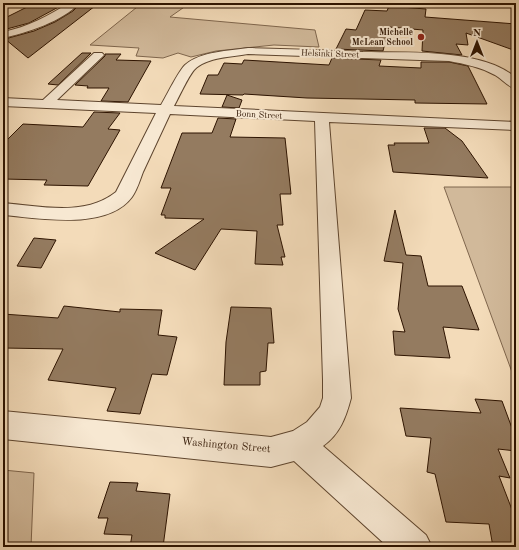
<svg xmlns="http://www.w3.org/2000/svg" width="519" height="550" viewBox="0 0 519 550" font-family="'Old Standard TT',serif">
<rect width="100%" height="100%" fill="#f3dbb9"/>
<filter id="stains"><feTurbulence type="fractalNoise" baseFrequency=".005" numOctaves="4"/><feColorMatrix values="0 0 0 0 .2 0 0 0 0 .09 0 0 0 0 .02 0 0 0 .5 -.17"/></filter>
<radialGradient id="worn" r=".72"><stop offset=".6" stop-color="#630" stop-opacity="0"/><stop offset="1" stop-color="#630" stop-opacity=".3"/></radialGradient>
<!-- green -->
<path fill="#d1b99a" stroke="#7f664d" d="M142,3H190L170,17L315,30L319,47L274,45L216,51L191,57L178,53L163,58L136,56L139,48L90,45Z
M444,187H516V383Z
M3,470L34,473L31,547H3Z"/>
<!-- building -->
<path fill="#947b60" stroke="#2d1300" d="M35,3L64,4L29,23L3,30V19Z
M79,5L95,6L28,58L5,39L34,31L55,22L73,11Z
M389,6L426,9L425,17L516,24V51L466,33L468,45L456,44L462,55L422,51L423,30L389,27L383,51L336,49L346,29L356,30L365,10L387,11Z
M82,53H91L58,85L48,84Z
M105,54H121L116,60L151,61L128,102L101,101L109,88H87L88,86L75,85L105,56Z
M332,58L381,60L379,66L421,68V62H449L468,66L487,104L415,103V100L307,98L244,94L243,95L200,94L208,75H218L224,63L242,64L244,60L329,65Z
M227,95L242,100L239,108L222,107Z
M94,112L120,113L108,129L120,130L88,186L44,185L47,180L3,179V144L23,124L83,127Z
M218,118L236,119L230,137L285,138L291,194H280L283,225H277L285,257H281L283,265L255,264L257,231L221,229L195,270L155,253L204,219L165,218V215H161L171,188H161L182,133H212Z
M424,128H445L462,141L488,178L393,172L388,145H395L394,143H429Z
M395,210L406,255L421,256L428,286H462L479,330L443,327L450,358L395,355L393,331L405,332L398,309L403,263L384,261Z
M34,238L56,240L41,268L17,266Z
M64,306L120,312V309L162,310L158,335L177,337L167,375L152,374L140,414L107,411L116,388L48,380L63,349L3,348V314L58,318Z
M231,307L271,308L274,343H268L266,371L260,372V385H224L226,342Z
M475,399L502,401L516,439V451L498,449L510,478L499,476L516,520V547H493L489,524L446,522L435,474L427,472L431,438L406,436L400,408L481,413Z
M110,482L138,483L136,491L170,494L163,547H130L132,535L104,534L108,518H98Z"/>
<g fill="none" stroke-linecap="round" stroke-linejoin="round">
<!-- minor casing -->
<g stroke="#5e452e" stroke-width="2">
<path id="minor" d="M69,3H79C64,21 26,33 3,38V32C28,27 48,16 69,3Z
M248,48C286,49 325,50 363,52C407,53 482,48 516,78V89C508,87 502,79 495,75C480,67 465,64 449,61L248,54C232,57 206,57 194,70C188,77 179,97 174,106L516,122V130L329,122L351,398C346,417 340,434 323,446L426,535L432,547H388L294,461L271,467L3,439V411L271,437L293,431L307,422L320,407L323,398V380L315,121L170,114C161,133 152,153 143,172C140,180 137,190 132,197C107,231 38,218 3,215V203C40,206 85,217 116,192L156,113L3,106V98L43,100L94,53H102L104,55L102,57L57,100L161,105C167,95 178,72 185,65C201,51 229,51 248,48Z"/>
</g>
<!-- minor -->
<use href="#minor" fill="#f7e8d2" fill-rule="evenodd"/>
</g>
<!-- markers -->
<circle fill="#8f2418" stroke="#f7e8d2" stroke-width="1.5" cx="421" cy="37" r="4"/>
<g text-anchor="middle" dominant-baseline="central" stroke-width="4" stroke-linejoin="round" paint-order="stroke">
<!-- far-poi labels -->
<g font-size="9" font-weight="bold" fill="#2d1300" stroke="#f7e8d2" text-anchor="end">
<text x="413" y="32">Michelle<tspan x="413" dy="10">McLean School</tspan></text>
</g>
<!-- far-street labels -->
<g font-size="9" fill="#2d1300" stroke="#f7e8d2">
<text transform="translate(330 54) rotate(2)">Helsinki Street</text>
<text transform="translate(259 115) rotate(3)">Bonn Street</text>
</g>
<!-- street labels -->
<g font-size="11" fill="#2d1300" stroke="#f7e8d2">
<text transform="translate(226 446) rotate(5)">Washington Street</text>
</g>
</g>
<!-- margin -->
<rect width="519" height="550" fill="none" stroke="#f3dbb9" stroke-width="16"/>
<rect x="4" y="4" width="511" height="542" fill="none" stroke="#2d1300" stroke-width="2"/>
<rect x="8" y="8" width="503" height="534" fill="none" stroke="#2d1300"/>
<!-- north arrow -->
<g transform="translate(477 42)" stroke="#f7e8d2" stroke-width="3" paint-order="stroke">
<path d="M0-3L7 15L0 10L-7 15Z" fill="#2d1300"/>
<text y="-6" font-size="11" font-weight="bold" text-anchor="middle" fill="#2d1300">N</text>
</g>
<rect width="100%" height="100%" filter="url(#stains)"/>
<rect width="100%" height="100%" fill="url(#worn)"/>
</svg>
